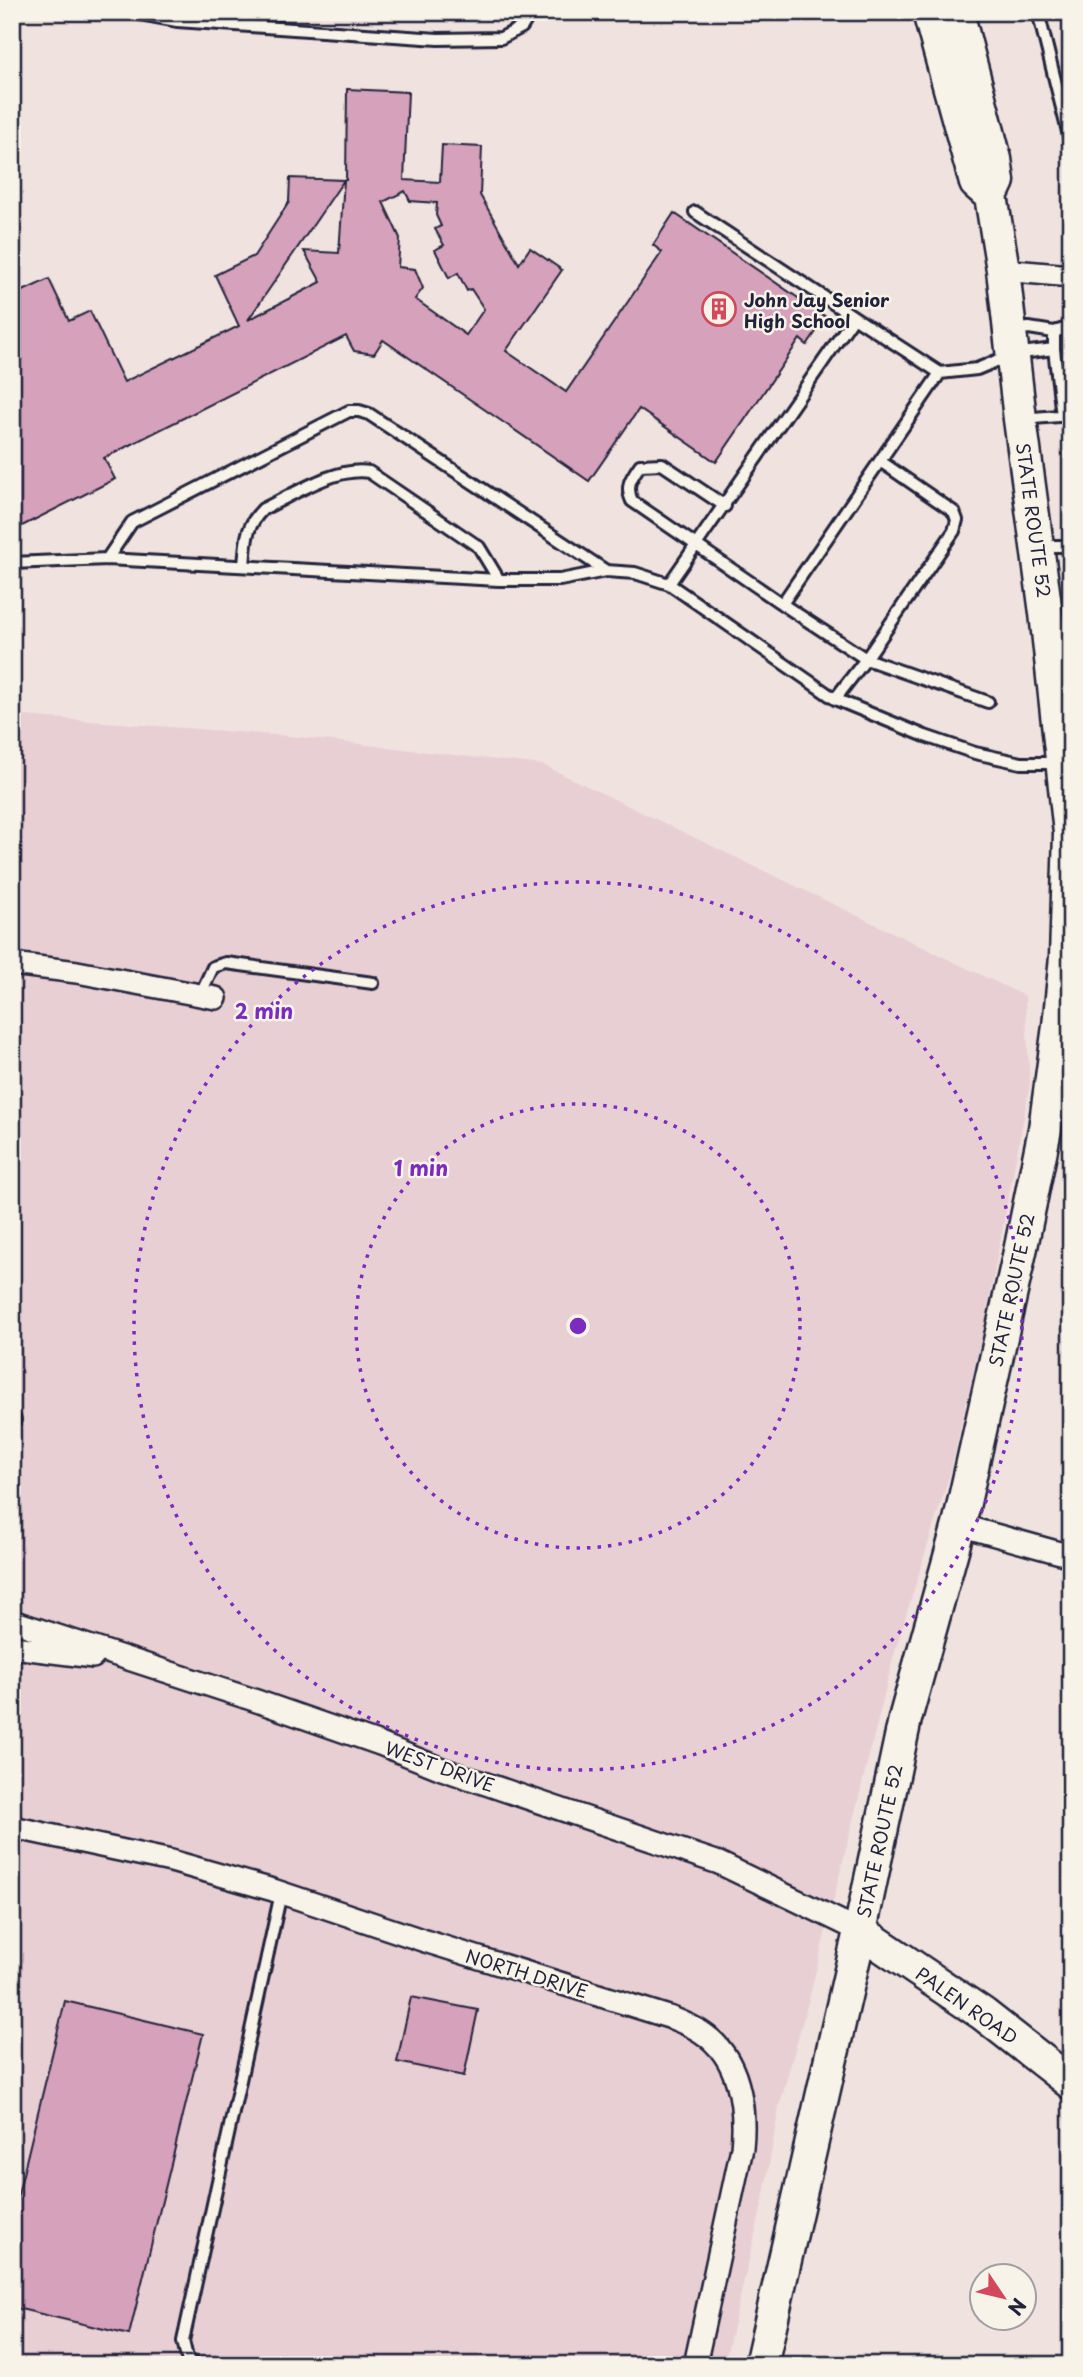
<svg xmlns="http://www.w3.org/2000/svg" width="1083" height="2377" viewBox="0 0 1083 2377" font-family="'Playpen Sans',sans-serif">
<rect width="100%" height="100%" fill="#f0e3df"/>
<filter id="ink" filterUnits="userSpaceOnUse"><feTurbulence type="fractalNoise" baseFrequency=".0143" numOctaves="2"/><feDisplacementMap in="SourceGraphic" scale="14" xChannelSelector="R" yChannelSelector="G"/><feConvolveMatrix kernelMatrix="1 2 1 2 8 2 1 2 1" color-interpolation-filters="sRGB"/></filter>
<g filter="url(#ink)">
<!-- built -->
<path fill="#e8cfd4" d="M12,715L290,736L543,765L1025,996L1030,1085L983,1331L950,1473L894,1655L809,1999L779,2107L763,2201L724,2365H12Z"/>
<!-- building -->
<path fill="#d6a1bb" stroke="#22223b" stroke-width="2" fill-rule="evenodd" d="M347,89L408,92L404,180L440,182L442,145L482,147L480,195L519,264L530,248L562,270L506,351L566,392L662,252L653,245L674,213L826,317L807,345L800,339L716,462L639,409L589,481L383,340L374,354L354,351L346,336L104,458L115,479L12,531V296L49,279L69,321L90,311L124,382L239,326L215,275L254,256L289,202L290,178L344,180L248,320L321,282L304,251L339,253L344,180H346ZM405,191L410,201L437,203L436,215L441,226L435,229L444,245L435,250L449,278L458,273L467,291L471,289L484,309L466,335L415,299L423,288L415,269L398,267L400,238L383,202Z
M411,1997L478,2010L464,2076L397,2062Z
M65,2001L203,2034L129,2335L12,2307V2206L15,2207Z"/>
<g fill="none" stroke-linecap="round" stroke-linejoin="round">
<!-- lane casing -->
<g stroke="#22223b" stroke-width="16">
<path id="lane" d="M128,12L177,21L438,39L501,38L522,27L531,12
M1038,12L1071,144
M695,212L854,317
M1014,330L1029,328L1054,332L1071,327
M1054,332V349L1062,416
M1021,419L1071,415
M725,506L662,464L640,465C631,478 625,486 632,501L782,604L866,659L954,531L957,520L954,512L880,461
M1039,546H1071
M107,559L132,522L349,411H359L369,414L606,571
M12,563L107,559L499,580H560L606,571L635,573L669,584L835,699L925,736L975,753L1021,763H1058
M244,566C246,542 245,527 263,509C293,495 336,466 369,472L479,547L499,580
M669,584L854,317L940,373L977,369L1013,354L1054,349
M782,604L940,373
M835,699L866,659L988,702
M200,995L213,967L226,963L373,983
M12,1417L15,1420
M201,2365L188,2362L183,2341L281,1893"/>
</g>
<!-- street casing -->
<g stroke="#22223b" stroke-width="26">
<path id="street" d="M1003,270L1071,276
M12,964L77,972L216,998
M959,1525L1071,1556
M12,1621L251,1699L380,1744L442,1769L719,1863L860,1931
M12,1650L21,1648L93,1657
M12,1827L171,1861L273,1890L425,1941L672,2018C682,2022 692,2026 701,2032C740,2057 746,2107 742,2148L695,2365"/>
</g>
<!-- secondary casing -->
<g stroke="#22223b" stroke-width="37">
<path id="secondary" d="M929,12L976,183L991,196
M860,1931L983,2014L1071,2083
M761,2365L860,1931L905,1719L959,1525L1021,1247L1045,1129L1059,1026L1066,957L1070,833L1046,613L1020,419L1003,270L991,196L998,181L995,159L957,12"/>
</g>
<!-- lane -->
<use href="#lane" stroke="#f7f3e8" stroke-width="10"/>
<!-- street -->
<use href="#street" stroke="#f7f3e8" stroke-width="21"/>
<!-- secondary -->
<use href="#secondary" stroke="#f7f3e8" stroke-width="32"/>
</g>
</g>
<!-- distance rings -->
<g fill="none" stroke="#7b2cbf" stroke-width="3.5" stroke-dasharray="3.5 7">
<circle cx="578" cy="1326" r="222"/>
<circle cx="578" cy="1326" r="444"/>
</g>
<!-- icons -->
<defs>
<g id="building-ring" transform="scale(1.75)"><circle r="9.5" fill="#f7f3e8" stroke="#d1495b" stroke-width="1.5"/><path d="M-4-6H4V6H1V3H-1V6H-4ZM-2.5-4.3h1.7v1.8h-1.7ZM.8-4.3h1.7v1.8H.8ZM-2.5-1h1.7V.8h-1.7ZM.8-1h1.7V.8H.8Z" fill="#d1495b"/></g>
</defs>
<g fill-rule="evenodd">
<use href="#building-ring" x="719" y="309"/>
</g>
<g text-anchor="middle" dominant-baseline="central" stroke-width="5" stroke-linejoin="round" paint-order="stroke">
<!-- poi labels -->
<g font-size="18" font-weight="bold" fill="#22223b" stroke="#f7f3e8" text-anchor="start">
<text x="744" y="299">John Jay Senior<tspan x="744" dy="21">High School</tspan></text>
</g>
<!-- street labels -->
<g font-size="18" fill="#22223b" stroke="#f7f3e8">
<text transform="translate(1034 520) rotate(82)">STATE ROUTE 52</text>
<text transform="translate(1011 1290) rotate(-78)">STATE ROUTE 52</text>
<text transform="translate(440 1766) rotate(20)">WEST DRIVE</text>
<text transform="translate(879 1841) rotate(-78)">STATE ROUTE 52</text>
<text transform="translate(527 1973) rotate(17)">NORTH DRIVE</text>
<text transform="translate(967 2005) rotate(35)">PALEN ROAD</text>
</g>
</g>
<circle cx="578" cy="1326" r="10" fill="#7b2cbf" stroke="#f7f3e8" stroke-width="3.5"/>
<g font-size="21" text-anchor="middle" font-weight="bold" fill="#7b2cbf" stroke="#f7f3e8" stroke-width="5" stroke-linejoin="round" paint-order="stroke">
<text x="264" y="1019">2 min</text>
<text x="421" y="1176">1 min</text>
</g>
<!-- margin -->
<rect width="1083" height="2377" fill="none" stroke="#f7f3e8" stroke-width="42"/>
<rect x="21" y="21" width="1041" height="2335" fill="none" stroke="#22223b" stroke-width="2.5" filter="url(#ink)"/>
<!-- north arrow -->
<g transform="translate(1003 2297) rotate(125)"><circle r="33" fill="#f7f3e8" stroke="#a29fa3" stroke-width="2"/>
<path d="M0-5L12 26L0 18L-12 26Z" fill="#d1495b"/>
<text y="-10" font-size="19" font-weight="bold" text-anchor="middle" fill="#22223b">N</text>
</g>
</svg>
